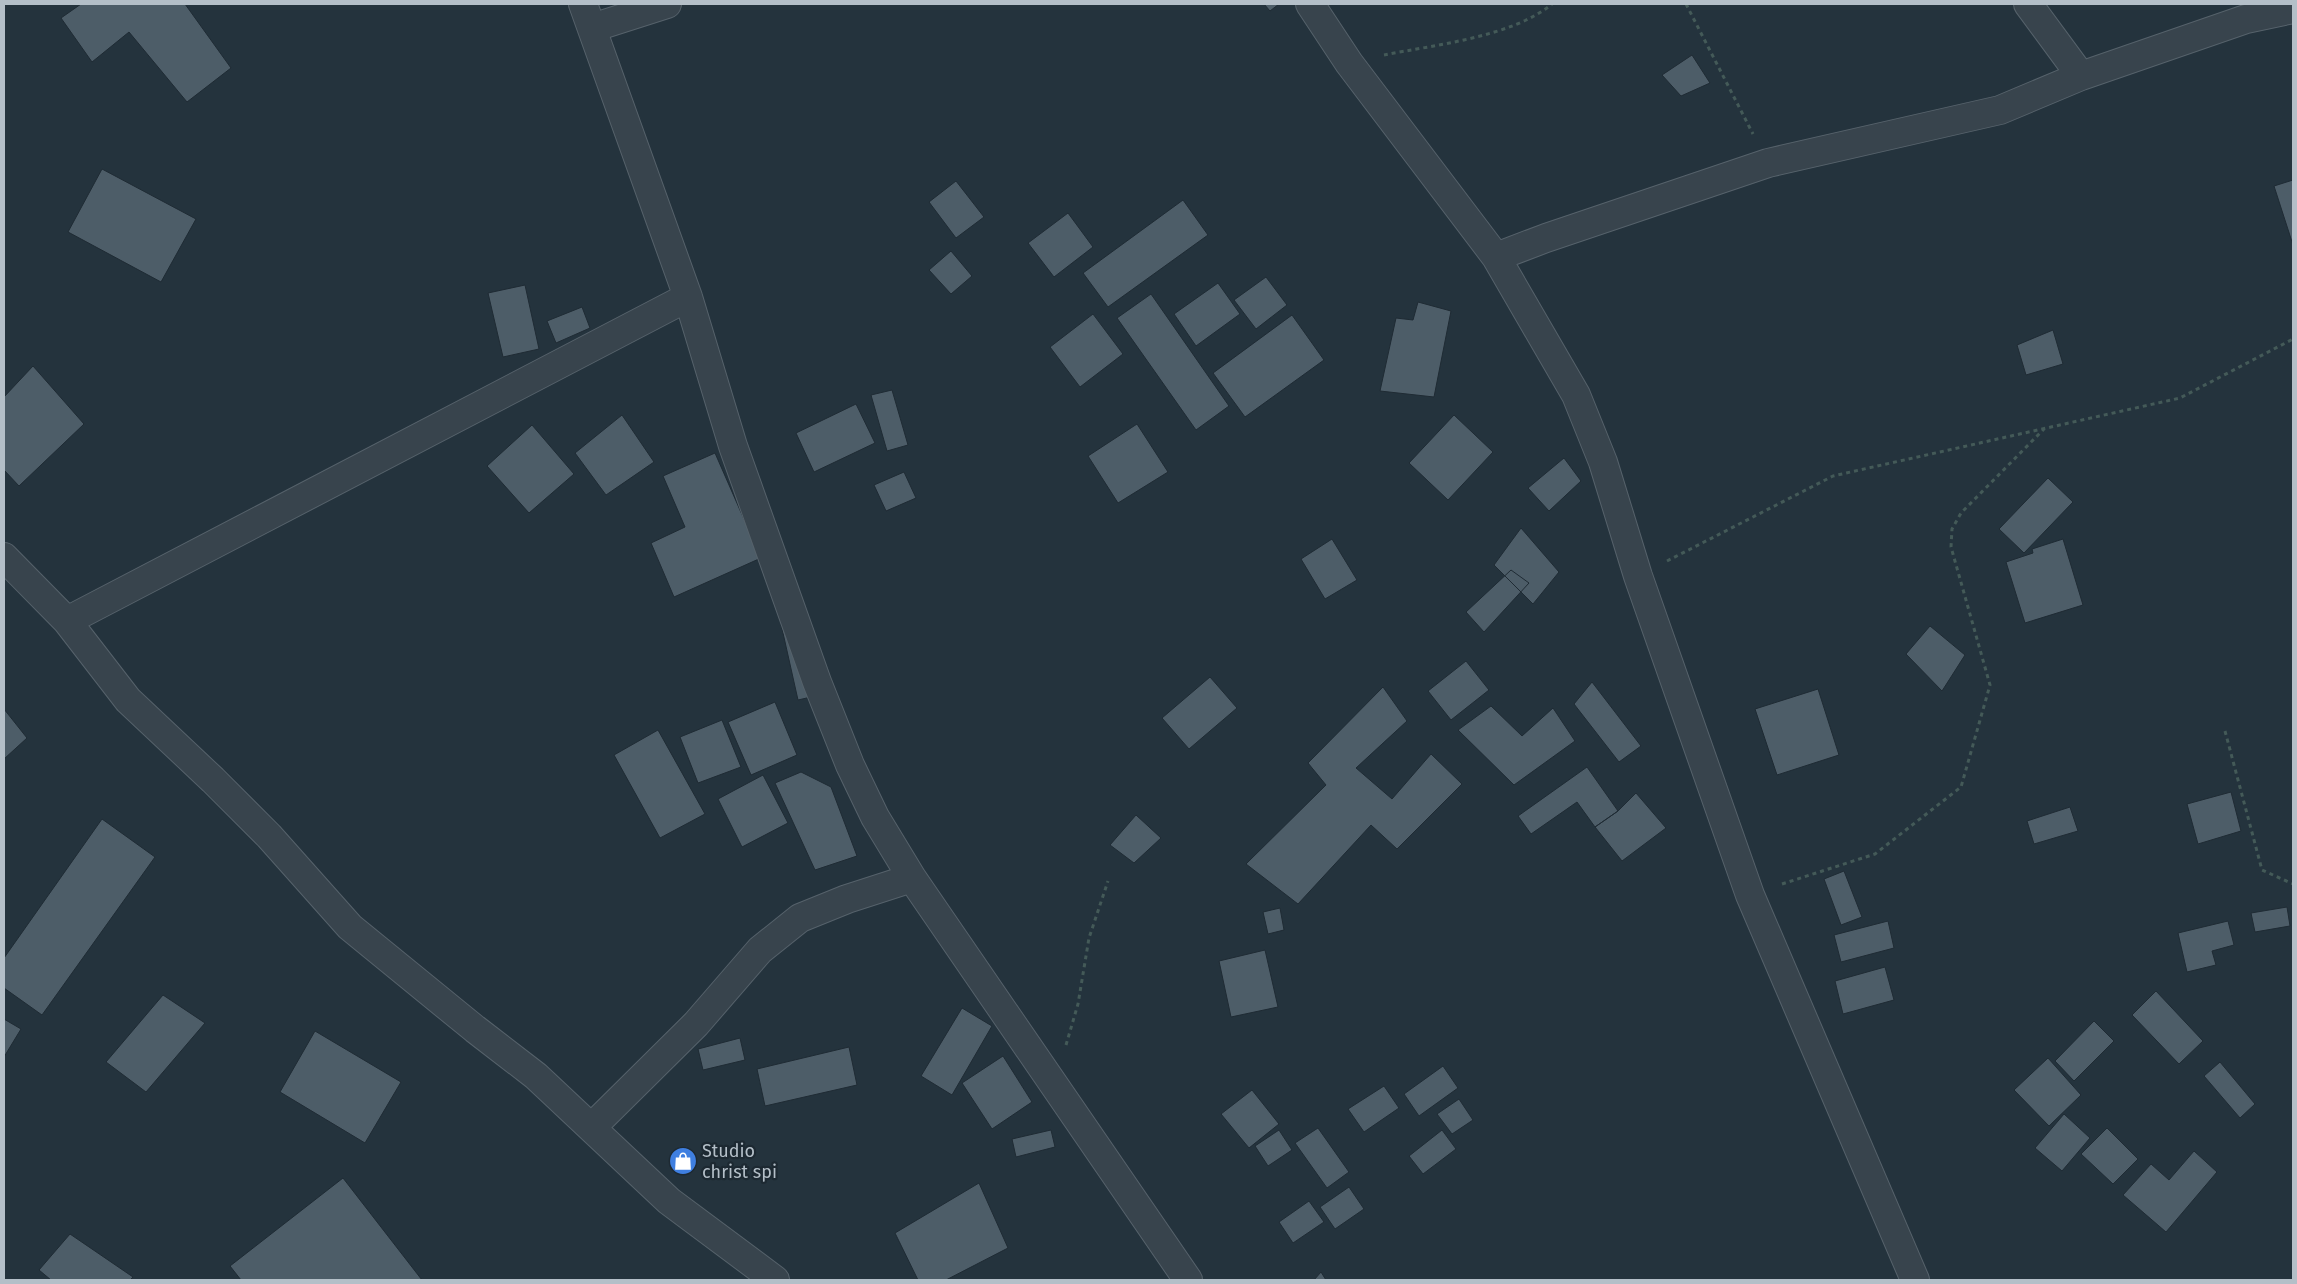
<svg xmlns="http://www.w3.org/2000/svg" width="2297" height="1284" viewBox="0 0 2297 1284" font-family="'Fira Sans',sans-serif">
<rect width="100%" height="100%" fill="#24333d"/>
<!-- building -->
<path fill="#4d5d68" stroke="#1f2b34" d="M81,4H185L231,68L187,102L129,32L92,62L61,18Z
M1264,4H1279L1270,11Z
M1692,55L1710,83L1681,96L1662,75Z
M102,169L196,219L161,282L68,232Z
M2293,180V245L2274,186Z
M956,181L984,217L956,238L929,202Z
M1183,200L1208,235L1108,307L1083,273Z
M1068,213L1093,247L1054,277L1028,243Z
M951,251L972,276L951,294L929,270Z
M1266,277L1287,305L1256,329L1234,300Z
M1218,283L1240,314L1196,346L1174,314Z
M525,285L539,349L503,357L488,293Z
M1151,294L1229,406L1196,430L1117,318Z
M1418,302L1451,311L1434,397L1380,391L1396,318L1413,320Z
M582,307L590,328L556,343L547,321Z
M1093,314L1123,354L1080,387L1050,347Z
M1292,315L1324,360L1245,417L1213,373Z
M2053,330L2063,364L2026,375L2017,345Z
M33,366L84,424L19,486L4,470V397Z
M892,390L908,445L887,451L871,395Z
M856,404L875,443L814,472L796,433Z
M622,415L654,462L606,495L575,453Z
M1454,415L1493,452L1448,500L1409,463Z
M1137,424L1168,472L1118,503L1088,456Z
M532,425L574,474L529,513L487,466Z
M715,453L761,558L674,597L651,543L685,527L663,476Z
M1564,458L1581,481L1549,511L1528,488Z
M904,472L916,498L886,511L874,485Z
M2048,478L2073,502L2024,553L1999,529Z
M1521,528L1559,572L1533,604L1494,565Z
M1332,539L1357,580L1325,599L1301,559Z
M2063,539L2083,605L2025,623L2006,562L2033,553L2032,549Z
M1511,570L1529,583L1484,632L1466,612Z
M794,621L811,697L798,700L781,624Z
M1930,626L1965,655L1942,691L1906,654Z
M1466,661L1489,690L1451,720L1428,691Z
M1210,677L1237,708L1189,749L1162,718Z
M1592,682L1641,746L1619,762L1574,704Z
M1383,687L1407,721L1356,768L1392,799L1431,754L1462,784L1397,849L1371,825L1298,904L1246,864L1326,785L1308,763Z
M1818,689L1839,755L1777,775L1755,709Z
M775,702L797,755L751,775L728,722Z
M1491,706L1522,736L1553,708L1575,741L1514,785L1458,730Z
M4,709L27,738L4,759Z
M722,720L741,767L698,783L680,737Z
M658,730L705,814L660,838L614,755Z
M1587,767L1618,811L1595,827L1577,802L1531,834L1518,816Z
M801,772L831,787L857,856L815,870L775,783Z
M763,775L788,823L742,847L718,799Z
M2231,792L2241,831L2198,844L2187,804Z
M1636,793L1666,828L1622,861L1595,827L1618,811Z
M2070,807L2078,831L2034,844L2027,821Z
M1136,815L1161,838L1134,863L1110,845Z
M102,819L155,857L42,1015L4,988V958Z
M1844,871L1862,917L1841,925L1824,879Z
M2287,907L2290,926L2255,932L2251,913Z
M1280,908L1284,930L1268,934L1263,912Z
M1888,921L1894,948L1841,962L1834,935Z
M2228,921L2234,945L2212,951L2216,965L2187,972L2178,933Z
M1265,950L1278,1007L1231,1017L1219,961Z
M1885,967L1894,1000L1843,1014L1835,981Z
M2156,991L2203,1041L2179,1064L2132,1015Z
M163,995L205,1023L146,1092L106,1062Z
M962,1008L992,1026L952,1095L921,1076Z
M4,1019L21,1029L4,1057Z
M2094,1021L2114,1041L2074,1081L2055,1061Z
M315,1031L401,1082L365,1143L280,1092Z
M740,1038L745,1060L703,1070L698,1049Z
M849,1047L857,1085L765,1106L757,1069Z
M1003,1056L1032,1102L992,1129L962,1083Z
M2048,1058L2081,1095L2049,1126L2014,1090Z
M2220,1062L2255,1104L2240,1118L2204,1076Z
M1443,1066L1458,1088L1419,1116L1404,1094Z
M1384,1086L1399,1108L1364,1132L1348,1109Z
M1252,1090L1279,1124L1249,1148L1221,1114Z
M1459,1099L1473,1120L1452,1134L1437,1114Z
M2064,1114L2090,1138L2062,1171L2035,1148Z
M1318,1128L1349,1172L1327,1188L1295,1143Z
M2107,1128L2138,1159L2113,1184L2081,1154Z
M1051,1130L1055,1147L1016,1157L1012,1139Z
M1279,1130L1292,1150L1268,1166L1255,1146Z
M1442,1130L1456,1149L1423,1174L1409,1156Z
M2194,1151L2217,1172L2166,1232L2123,1195L2151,1164L2169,1180Z
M343,1178L422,1280H241L230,1266Z
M979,1183L1008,1248L946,1280H918L895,1233Z
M1349,1187L1364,1209L1335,1229L1320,1207Z
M1309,1201L1324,1222L1293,1243L1279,1222Z
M70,1234L133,1277L130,1280H51L39,1270Z
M1321,1272L1326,1280H1314Z"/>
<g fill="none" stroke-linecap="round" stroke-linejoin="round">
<!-- minor casing -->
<g stroke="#56626b" stroke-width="30">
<path id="minor" d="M583,4L688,297L733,446L817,682L850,765L875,817L912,878L1188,1280
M1310,4L1349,63L1496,257L1576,395L1603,462L1638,576L1750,895L1915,1280
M2028,4L2081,76
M592,28L667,4
M1496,257L1546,238L1768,163L2000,110L2081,76L2246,19L2293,9
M4,557L67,621L128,700L213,780L269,836L350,927L475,1029L536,1076L669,1201L775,1280
M67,621L688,297
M592,1127L696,1024L760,950L800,918L847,899L912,878"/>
</g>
<!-- path -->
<path stroke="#445a58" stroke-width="3" stroke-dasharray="4 4" stroke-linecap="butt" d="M1686,4L1753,134
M1384,55C1434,45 1512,37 1552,4
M1667,561L1833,476L2180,398L2293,339
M2225,731L2262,870L2293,884
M1782,884L1875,854L1961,787L1990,685L1951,547L1952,529L1961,513L2044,429
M1066,1045L1078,1004L1089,938L1108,881"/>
<!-- minor -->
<use href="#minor" stroke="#38444d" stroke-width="28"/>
</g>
<!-- icons -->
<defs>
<g id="shop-disc" transform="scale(1.4375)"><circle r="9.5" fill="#3f7fe0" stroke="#1d2932"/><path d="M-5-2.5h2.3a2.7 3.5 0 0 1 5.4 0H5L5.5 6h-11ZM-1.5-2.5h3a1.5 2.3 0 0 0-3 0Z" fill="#fff"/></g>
</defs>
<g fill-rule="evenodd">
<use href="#shop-disc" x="683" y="1161"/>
</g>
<g text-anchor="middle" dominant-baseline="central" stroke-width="4.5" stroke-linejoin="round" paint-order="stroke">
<!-- poi labels -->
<g font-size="18" fill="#b4bfc8" stroke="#1d2932" text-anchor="start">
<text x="702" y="1151">Studio<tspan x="702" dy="21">christ spi</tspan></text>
</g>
</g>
<!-- border -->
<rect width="2297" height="1284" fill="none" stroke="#b4bfc8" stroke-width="10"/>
</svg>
